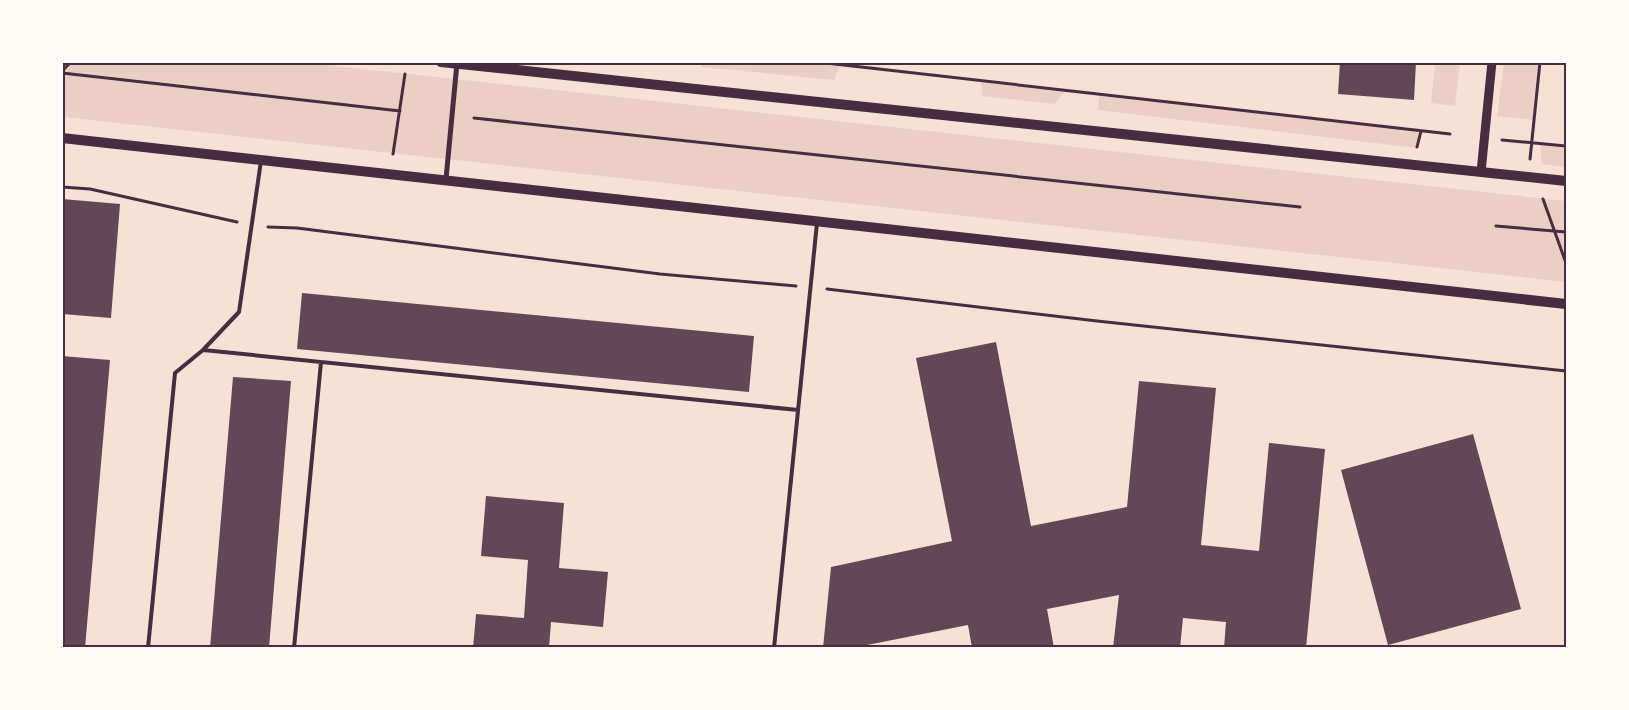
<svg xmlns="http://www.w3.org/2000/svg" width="1629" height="710" viewBox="0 0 1629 710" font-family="'Fira Sans',sans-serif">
<rect width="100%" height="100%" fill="#f7e1d7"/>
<!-- green -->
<path fill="#ebcfc5" d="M817,62L840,65L834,80L702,67L701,63Z
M63,63H309L1566,201V282L63,117Z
M1435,63H1460L1455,106L1431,103Z
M1504,63H1540L1533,120L1497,116Z
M981,81L1065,91L1055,104L982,96Z
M1099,95L1421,131L1417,148L1098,110Z
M1540,143L1566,146V167L1542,164Z"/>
<!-- building -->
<path fill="#644757" d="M1340,62H1416L1414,100L1338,94Z
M62,199L120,204L111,318L62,314Z
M302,293L754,336L749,392L297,349Z
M996,342L1031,526L1127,507L1139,381L1216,388L1201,545L1259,551L1269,443L1325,449L1306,648H1224L1226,622L1183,618L1180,648H1113L1119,595L1047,609L1054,648H972L968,625L852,648H823L831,567L952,541L916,358Z
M62,356L110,360L85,648H62Z
M233,377L291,381L269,648H210Z
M1473,434L1521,609L1388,645L1341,470Z
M486,496L564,503L559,568L608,572L603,627L551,622L549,648H473L476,614L524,618L528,560L481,556Z"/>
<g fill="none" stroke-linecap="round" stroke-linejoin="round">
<!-- path -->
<path stroke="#4a2c40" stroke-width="3" d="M817,62L1450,134
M62,71L71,62
M62,73L400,111
M474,118L1300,207
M1502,140L1566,146
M1417,147L1421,131
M393,154L405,74
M1530,159L1540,62
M62,187L90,189L237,222
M1543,199L1566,263
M1496,226L1566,232
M268,227L297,228L660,274L796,286
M827,289L1097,321L1566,371"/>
<!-- service -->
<path stroke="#4a2c40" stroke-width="4" d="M203,350L798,410
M148,648L175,373L203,350L239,312L261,161
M294,648L321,362
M774,648L817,223"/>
<!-- minor -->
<path stroke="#4a2c40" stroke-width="5" d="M446,179L457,63"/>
<!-- tertiary -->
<path stroke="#4a2c40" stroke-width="9" d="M1481,172L1492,62"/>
<!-- secondary -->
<path stroke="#4a2c40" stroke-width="10" d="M441,62L1566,181
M62,138L1566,304"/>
</g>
<!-- border -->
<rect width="1629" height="710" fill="none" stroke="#fffaf5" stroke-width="128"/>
<rect x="64" y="64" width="1501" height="582" fill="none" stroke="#4a2c40" stroke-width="2"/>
</svg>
